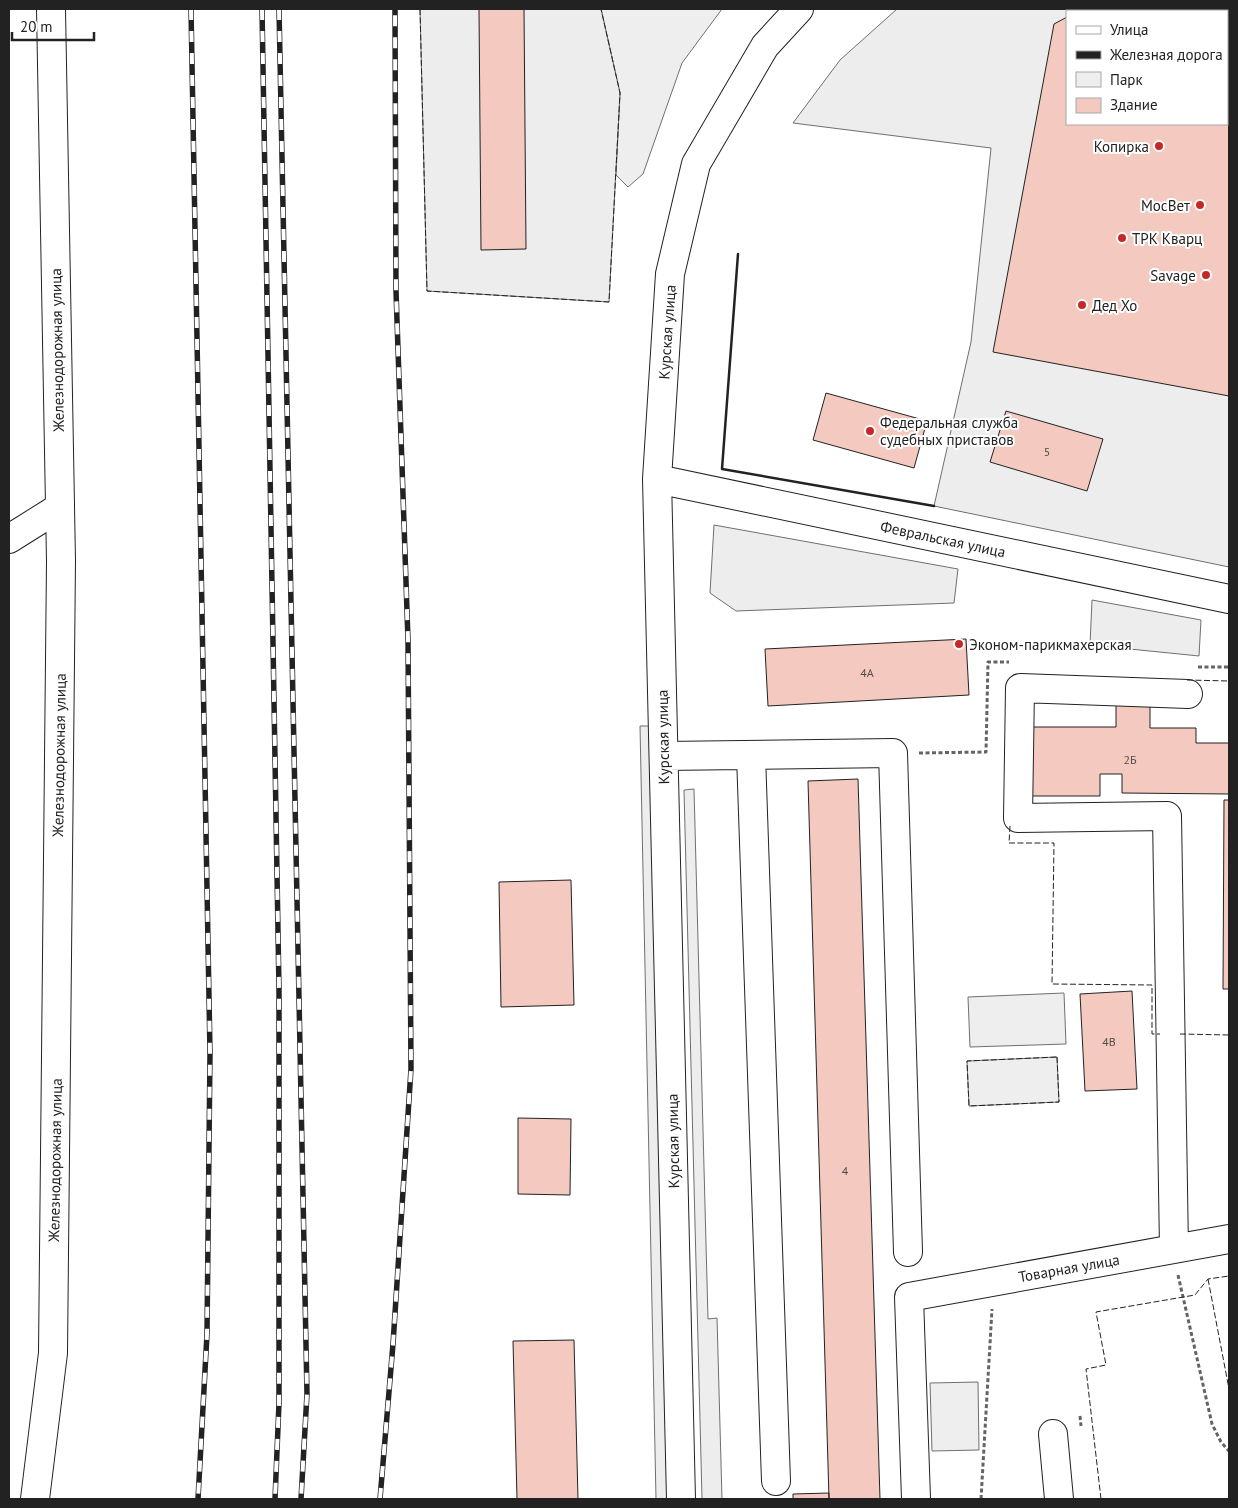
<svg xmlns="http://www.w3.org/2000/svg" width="1238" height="1508" viewBox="0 0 1238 1508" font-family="'PT Sans',sans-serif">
<rect width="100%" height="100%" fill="#fff"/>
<!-- green -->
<path fill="#eee" stroke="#6f6f6f" d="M601,9H722L682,63L643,174L628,187L616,175L620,93Z
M1064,993L1066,1044L970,1047L968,997Z
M1057,1057L1059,1102L969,1106L967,1061Z
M978,1382L979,1450L932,1451L930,1383Z"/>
<!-- parking -->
<path fill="#ededed" stroke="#6f6f6f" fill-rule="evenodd" d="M420,9H601L620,93L609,302L427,291Z
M897,9H1229V567L934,506L971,342L991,148L793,123L840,60ZM1067,11H1227V124H1067Z
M714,525L958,569L954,603L736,611L710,593Z
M1092,600L1201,620L1199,656L1090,645Z
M640,726H651L667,1499H656Z
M694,789L708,1319L717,1318L722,1499H702L684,790Z"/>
<!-- building -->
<path fill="#f3c9c0" stroke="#222" d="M479,9H524L526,249L481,250Z
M1081,9H1186L1200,11H1077Z
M1227,16L1229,17V396L993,352L1054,24L1067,17V124H1227Z
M826,393L927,421L914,468L813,440Z
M1006,411L1103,439L1087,491L990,462Z
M966,639L969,695L768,706L765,649Z
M1116,704H1150V728H1196V743H1229V794L1122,793V774H1100V796H1031V727H1116Z
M858,779L880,1499H829L808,781Z
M1224,800H1229V989H1223Z
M571,880L574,1005L501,1007L499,882Z
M1132,991L1137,1089L1085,1091L1080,994Z
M518,1118L571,1119L570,1195L518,1194Z
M574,1340L578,1499H517L513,1341Z
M829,1493V1499H793V1494Z"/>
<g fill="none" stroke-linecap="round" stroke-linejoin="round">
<!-- minor casing -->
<g stroke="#222" stroke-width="30">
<path id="minor" d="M657,479L1229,599
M9,539L60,507
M751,755L776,1481
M664,756L893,753L908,1252
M1174,1249L1167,816L1018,818L1020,688L1188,694
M1053,1434L1059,1499
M681,1499L657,479L670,274L696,164L765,46L799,9
M916,1499L909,1297L1229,1239"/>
</g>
<!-- major casing -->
<g stroke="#222" stroke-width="30">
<path id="major" d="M35,1499L53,1353L61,561L51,9"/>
</g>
<!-- path -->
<path stroke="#646464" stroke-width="3" stroke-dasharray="4 2.5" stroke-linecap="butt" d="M1198,667H1229
M919,753L986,752L988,662H1009
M1178,1275L1212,1424L1221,1442L1229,1451
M1080,1416L1081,1426
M981,1499L992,1309"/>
<!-- minor -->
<use href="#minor" stroke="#fff" stroke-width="28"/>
<!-- major -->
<use href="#major" stroke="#fff" stroke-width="28"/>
<!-- rail casing -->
<g stroke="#222" stroke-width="5.5">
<path id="rail" d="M191,9L210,1053L207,1334L198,1499
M262,9L279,989V1403L275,1499
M279,9L307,1394L301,1499
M380,1499L393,1344L411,1069L408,640L396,291L395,9"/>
</g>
<!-- rail -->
<use href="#rail" stroke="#fff" stroke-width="4" stroke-dasharray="11" stroke-linecap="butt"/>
<!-- fence -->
<path stroke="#222" stroke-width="1" stroke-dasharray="6 2.5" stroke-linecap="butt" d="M420,9L427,291L609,302L620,93L601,9
M1187,680L1229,681
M1010,826L1009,843H1054L1052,984L1152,985V1034H1160
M1180,1034L1229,1035
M1057,1057L1059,1102L969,1106L967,1061Z
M1208,1279L1229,1389
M1101,1499L1086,1369L1106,1365L1096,1312L1195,1295L1208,1279L1229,1276"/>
<!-- wall -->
<path stroke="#222" stroke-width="2.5" d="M738,254L722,469L934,506"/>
</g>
<!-- markers -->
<g fill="#c62828" stroke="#fff" stroke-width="2">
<circle cx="1159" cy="146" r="5"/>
<circle cx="1200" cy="205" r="5"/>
<circle cx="1122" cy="238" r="5"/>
<circle cx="1206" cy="275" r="5"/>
<circle cx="1082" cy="305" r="5"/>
<circle cx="870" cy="431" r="5"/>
<circle cx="959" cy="644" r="5"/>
</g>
<g text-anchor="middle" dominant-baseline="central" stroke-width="4" stroke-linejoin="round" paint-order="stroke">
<!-- number labels -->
<g font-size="12" fill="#564c4a">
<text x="1047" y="451">5</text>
<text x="867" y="672">4А</text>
<text x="1130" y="759">2Б</text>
<text x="1109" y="1041">4В</text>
<text x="845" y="1170">4</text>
</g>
<!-- poi labels -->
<g font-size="15" fill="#222" stroke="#fff" text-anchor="start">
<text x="1149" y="146" text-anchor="end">Копирка</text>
<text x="1190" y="205" text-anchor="end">МосВет</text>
<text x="1132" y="238">ТРК Кварц</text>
<text x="1196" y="275" text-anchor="end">Savage</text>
<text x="1092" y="305">Дед Хо</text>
<text x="880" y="422">Федеральная служба<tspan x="880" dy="17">судебных приставов</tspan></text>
<text x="969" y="644">Эконом-парикмахерская</text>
</g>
<!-- street labels -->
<g font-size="15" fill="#222" stroke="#fff">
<text transform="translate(667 332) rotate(-86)">Курская улица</text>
<text transform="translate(57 350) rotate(-91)">Железнодорожная улица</text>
<text transform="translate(943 539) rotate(12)">Февральская улица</text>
<text transform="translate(663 737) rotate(-91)">Курская улица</text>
<text transform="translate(59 755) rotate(-89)">Железнодорожная улица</text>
<text transform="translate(673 1141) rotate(-91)">Курская улица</text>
<text transform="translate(55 1160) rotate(-89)">Железнодорожная улица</text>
<text transform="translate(1069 1268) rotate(-10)">Товарная улица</text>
</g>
</g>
<!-- border -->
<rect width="1238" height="1508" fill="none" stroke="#222222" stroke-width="20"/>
<!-- legend -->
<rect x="1066" y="10" width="162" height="115" fill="#ffffff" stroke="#a7a7a7"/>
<rect x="1076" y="26" width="25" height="8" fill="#ffffff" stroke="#a7a7a7"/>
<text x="1110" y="35" font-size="15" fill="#222222">Улица</text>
<rect x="1076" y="51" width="25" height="8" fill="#222222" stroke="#a7a7a7"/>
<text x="1110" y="60" font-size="15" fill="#222222">Железная дорога</text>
<rect x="1076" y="72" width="25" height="15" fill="#eeeeee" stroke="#a7a7a7"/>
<text x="1110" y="85" font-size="15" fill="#222222">Парк</text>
<rect x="1076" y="98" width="25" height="15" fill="#f3c9c0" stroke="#a7a7a7"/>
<text x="1110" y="110" font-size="15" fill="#222222">Здание</text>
<!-- scale -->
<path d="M12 32v8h82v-8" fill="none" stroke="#222222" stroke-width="2.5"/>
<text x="20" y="32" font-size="15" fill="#222222" stroke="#ffffff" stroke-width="4" paint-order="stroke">20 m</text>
</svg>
